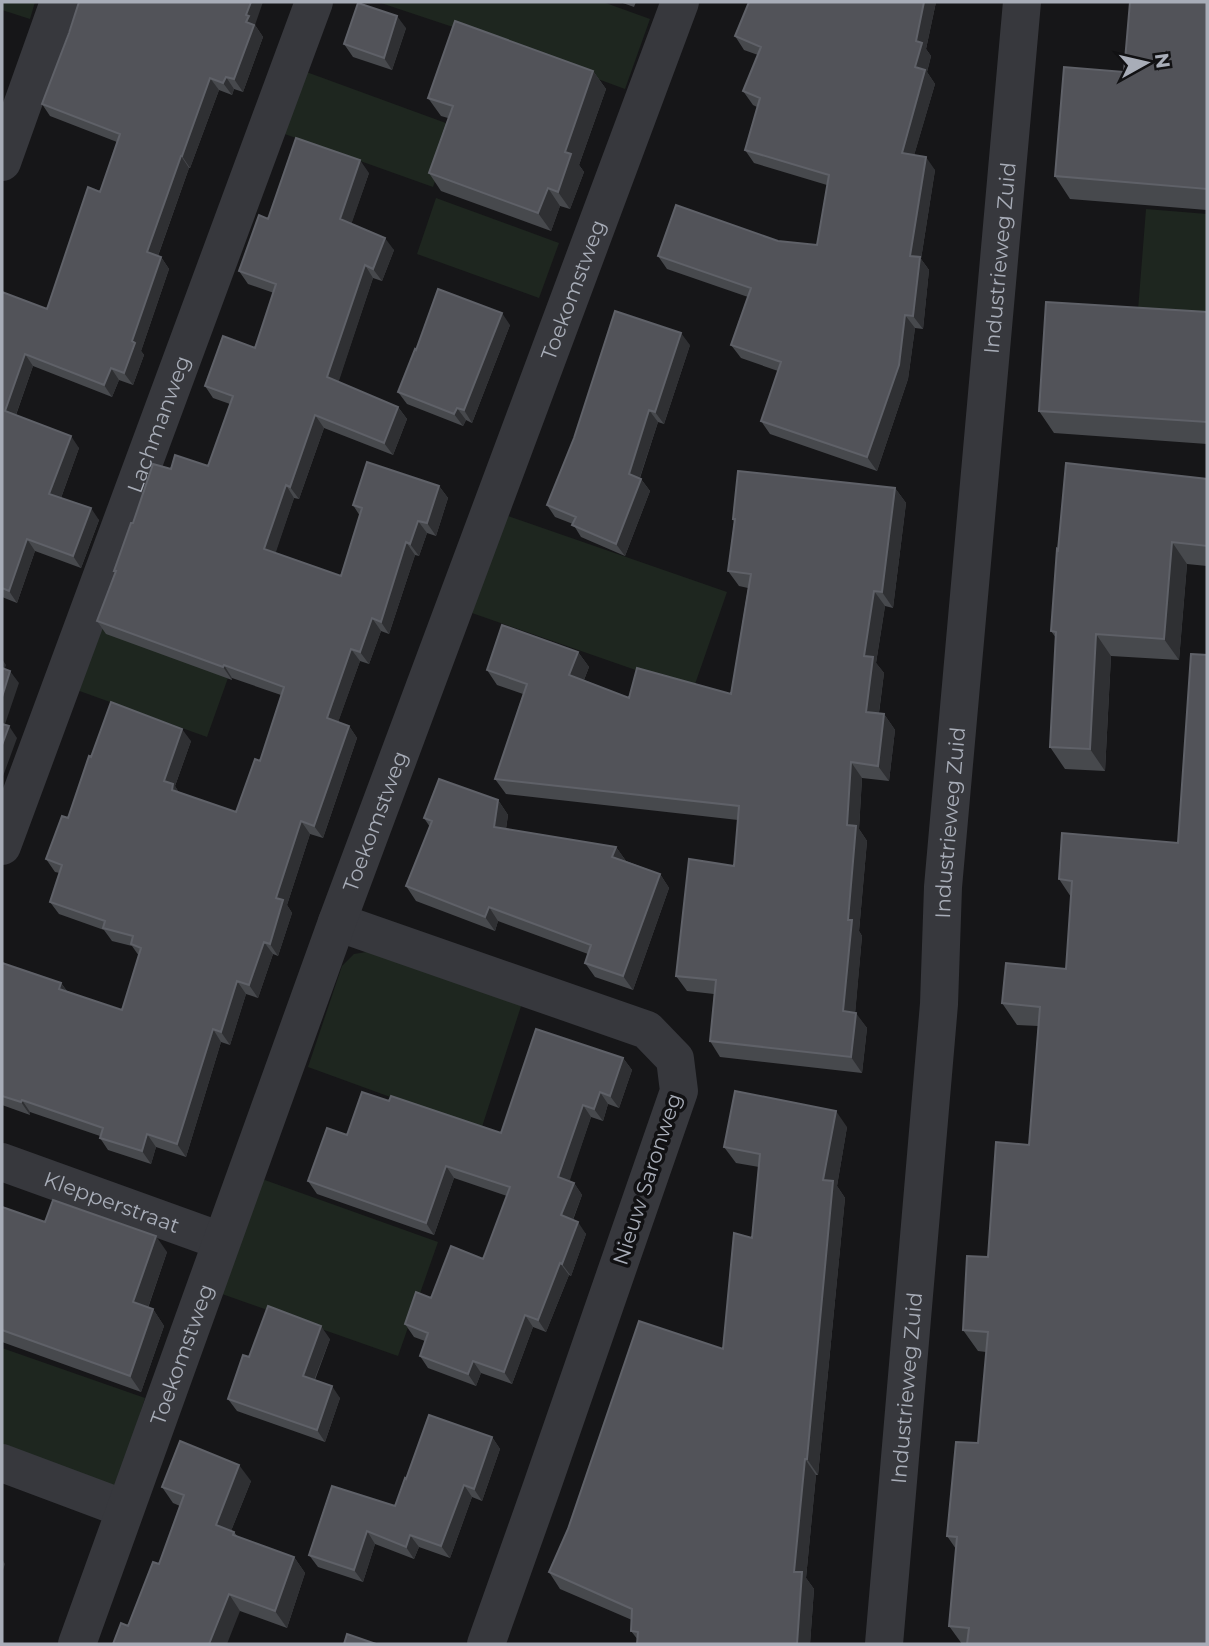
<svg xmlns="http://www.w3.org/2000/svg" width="1209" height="1646" viewBox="0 0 1209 1646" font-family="Montserrat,sans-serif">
<rect width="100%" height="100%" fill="#161618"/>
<!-- green -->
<path fill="#1e261f" d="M2,2H35L30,19L2,10Z
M378,2H603L650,19L625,89L492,40Z
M301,70L454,126L433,187L279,132Z
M436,198L559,243L539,298L417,254Z
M1146,209L1207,214V329L1137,323Z
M505,515L727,592L693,690L472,613Z
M112,582L245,630L207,737L74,689Z
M373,951L524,997L481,1130L308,1067L342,966L354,954Z
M262,1179L438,1242L398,1356L222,1294Z
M2,1348L145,1398L117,1485L109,1491L2,1455Z"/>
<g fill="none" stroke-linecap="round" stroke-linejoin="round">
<!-- minor -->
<g stroke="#37383d" stroke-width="38">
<path d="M2,162L59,2"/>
<path id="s1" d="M2,846L314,2"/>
<path d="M337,922L647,1030L675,1059L679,1091L541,1489L486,1644"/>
<path id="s2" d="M2,1162L221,1241"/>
<path d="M2,1463L125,1509"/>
<path id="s3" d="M77,1644L337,922L680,2"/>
<path id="s4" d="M884,1644L939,1004L943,887L1022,2"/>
</g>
</g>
<!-- wall -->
<path fill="#47494d" d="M620,2H636L634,7Z
M749,2H936L926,49L931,56L927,72L935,84L914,155L935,170L921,259L929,270L923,329L915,328L908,379L877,471L770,434L761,421L778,371L741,358L731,345L748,297L667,269L658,256L778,241L817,245L827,185L754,163L745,150L757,107L753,105L743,91L758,55L744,50L735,36Z
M1207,2V210L1070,199L1055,176L1124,72Z
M255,25L263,37L243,92L234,89L232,95L219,90L190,168H189L158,256L161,257L169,269L141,351L144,355L133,385L119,380L112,397L33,366L16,415L79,448L61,498L99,520L81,568L35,551L17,603L2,597V294L47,309L100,192L117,142L50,116L42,104Z
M406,28L392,70L353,57L344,44Z
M593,71L606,89L579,165L584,172L570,209L560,206L551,231L441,191L429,173L448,118L441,116L428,98Z
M369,173L351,224L394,250L382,281L373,278L338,382L398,407L407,419L393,455L324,428L299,499L294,498L275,553L341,576L360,516L353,505L439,486L448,498L436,536L427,533L419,556L415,555L389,634L381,631L369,664L360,661L338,722L349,726L357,738L323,838L310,834L287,905L292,913L278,956L273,954L258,998L246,994L230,1045L221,1042L186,1157L156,1147L151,1164L108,1150L100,1138V1136L30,1112V1115L2,1105V963L61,983L67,991L122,1010L139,956L132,946L112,941L104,930L59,914L50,902L60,873L55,872L46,859L68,818L91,757L191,741L175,786L179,793L236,812L260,761L281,695L232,678V680L106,634L97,621L115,572L114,571L133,523L171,469L208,466L230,404L213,398L205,386L255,348L274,293L248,284L239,271L268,219Z
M1207,312V444L1054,433L1039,411Z
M510,325L472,423L466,420L463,426L407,404L398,392L416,350Z
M690,345L664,424L658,422L640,478L641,479L650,491L625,556L581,537L573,524L555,517L547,505Z
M1207,479V566L1187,564L1179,660L1111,656L1105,771L1065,769L1050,747L1056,638L1051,631L1058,550Z
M895,488L906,503L893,608L885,606L876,663L884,673L879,713L884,714L895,730L889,781L862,778L859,829L867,841L859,931L862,936L855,1013L867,1028L862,1073L720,1057L710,1041L714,994L687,991L676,976L734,866L738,820L506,794L495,779L523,694L497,685L487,670L578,652L589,667L584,680L629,698L731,694L748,588L739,586L728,571L734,522L733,519Z
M498,800L508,815L506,829L616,847L626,861L660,874L669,888L633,990L595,977L585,963L588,954L498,921L495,931L416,901L406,886L430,827L424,818Z
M1178,843L1207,1644H962L949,1626L956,1549L947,1536L978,1443L986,1352L978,1351L963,1330L988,1257L1029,1145L1038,1026L1017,1025L1002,1003L1066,969L1071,897L1059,879Z
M623,1058L632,1070L619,1108L608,1104L603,1121L591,1117L569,1181L574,1183L582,1195L573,1220L586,1234L571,1276L569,1275L546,1332L533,1327L512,1384L481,1373L476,1386L428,1368L420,1356L425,1341L414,1337L405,1324L431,1298L483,1259L507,1196L454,1178L434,1235L317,1194L308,1181L347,1135L389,1101L501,1133Z
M847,1127L837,1186L845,1198L818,1475H816L806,1578L814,1589L810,1644H637L638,1640L631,1631L632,1620L560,1589L549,1572L723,1349L752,1238L759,1167L736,1163L724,1147Z
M2,1207L45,1222L167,1252L148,1308L153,1309L164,1326L141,1392L2,1342Z
M330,1339L315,1380L340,1398L325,1442L237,1411L228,1399L249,1357Z
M492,1437L500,1449L482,1501L472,1497L450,1558L419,1547L414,1559L375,1544L363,1582L318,1567L309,1555L395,1506L406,1479Z
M251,1481L231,1531L234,1532L238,1537L294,1557L305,1573L287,1628L240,1611L128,1626L159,1564L180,1506L173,1503L162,1487Z"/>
<!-- shaded-wall -->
<path fill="#2f3033" d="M251,2H263L255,25L263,37L243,92L234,79L246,22V15Z
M924,2H936L926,49L931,56L927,72L935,84L911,166L902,153L915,67L916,41Z
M397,16L406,28L392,70L384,58Z
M593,71L606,89L579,165L584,172L570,209L558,192L565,152Z
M226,77L234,89L232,95L223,83Z
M210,78L219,90L190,168L182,156Z
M181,156L189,168L155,264L147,252Z
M926,157L935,170L921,259L929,270L923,329L913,316L910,256Z
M360,160L369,173L349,231L340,219Z
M548,188L560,206L551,231L538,213Z
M385,238L394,250L382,281L373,269Z
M161,257L169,269L141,351L144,355L133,385L124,373L132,341Z
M365,265L373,278L336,390L327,377Z
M502,313L510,325L472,423L464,410Z
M905,315L915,328L908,379L877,471L867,457Z
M681,333L690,345L664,424L655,412Z
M25,354L33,366L13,423L5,411Z
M111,368L119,380L112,397L104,385Z
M398,407L407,419L393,455L384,443Z
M457,408L466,420L463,426L454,414Z
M649,410L658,422L637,486L629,474Z
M315,415L324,428L299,499L290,487Z
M71,436L79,448L58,506L49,494Z
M641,479L650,491L625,556L616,544Z
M286,485L294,498L273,561L264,549Z
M439,486L448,498L436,536L427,523Z
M895,488L906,503L893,608L882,592Z
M91,508L99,520L81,568L73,556Z
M418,521L427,533L419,556L410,544Z
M27,539L35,551L17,603L9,591Z
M406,542L415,555L389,634L381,622Z
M1172,542L1187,564L1179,660L1164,639Z
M874,591L885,606L876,663L884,673L877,727L866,712L864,656Z
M372,618L381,631L369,664L360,652Z
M1096,634L1111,656L1105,771L1090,749Z
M351,649L360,661L335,731L327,718Z
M578,652L589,667L580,690L569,675Z
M2,659L6,665L2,677Z
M224,665L232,678V680L223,667Z
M10,671L19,683L2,733V697Z
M884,714L895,730L889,781L878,766Z
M9,726L17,738L2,779V745Z
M349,726L357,738L323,838L314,826Z
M182,729L191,741L175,786L182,797L180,803L164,781Z
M851,762L862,778L859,829L867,841L859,931L862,936L854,1027L843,1011L848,920L847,825Z
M498,800L508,815L504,841L494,827Z
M301,821L310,834L287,905L292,913L278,956L270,944L276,898Z
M616,847L626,861L612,857Z
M660,874L669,888L633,990L623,976Z
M489,907L498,921L495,931L485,917Z
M264,942L273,954L258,998L249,985Z
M237,981L246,994L230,1045L221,1032Z
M61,983L70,996L59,989Z
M856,1013L867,1028L862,1073L851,1057Z
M213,1029L221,1042L186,1157L177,1144Z
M623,1058L632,1070L619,1108L610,1096Z
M600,1092L608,1104L603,1121L594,1109Z
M22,1100L30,1112V1115L21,1102Z
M583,1105L591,1117L567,1189L558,1177Z
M836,1111L847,1127L837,1186L845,1198L818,1475L807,1459L823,1180Z
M147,1134L156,1147L151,1164L142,1151Z
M446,1166L454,1178L434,1235L426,1223Z
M574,1183L582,1195L570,1227L561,1215Z
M578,1222L586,1234L571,1276L562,1264Z
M156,1236L167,1252L144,1319L133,1302Z
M560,1263L569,1275L546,1332L538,1320Z
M153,1309L164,1326L141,1392L130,1376Z
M525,1315L533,1327L512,1384L504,1372Z
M321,1326L330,1339L311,1388L303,1376Z
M473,1361L481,1373L476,1386L468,1374Z
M332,1386L340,1398L325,1442L317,1430Z
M492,1437L500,1449L482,1501L474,1489Z
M805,1459L816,1475L806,1578L814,1589L810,1644H797L794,1572Z
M239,1465L251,1481L227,1541L216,1525Z
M464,1485L472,1497L450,1558L441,1546Z
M367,1531L375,1544L363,1582L354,1570Z
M410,1535L419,1547L414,1559L406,1547Z
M294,1557L305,1573L287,1628L275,1611Z
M2,1559L5,1564L2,1573Z
M229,1594L240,1611L227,1644H209Z"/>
<!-- building -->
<path fill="#525359" stroke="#5f6168" stroke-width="2" d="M79,2H251L246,15L249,16L246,22L254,25L234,79L226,77L223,83L210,78L182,156H181L147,252L161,257L132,341L135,343L124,373L111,368L104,385L25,354L5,411L71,436L49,494L91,508L73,556L27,539L9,591L2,588V292L47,309L88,187L100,192L120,134L42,104L69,33Z
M749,2H924L916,41L922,43L915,67L925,70L902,153L926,157L910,256L920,257L913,316L905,315L899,365L867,457L761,421L781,362L731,345L751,288L658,256L676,205L778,241L817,245L829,175L745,150L760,98L743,91L761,47L735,36Z
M1130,2H1207V189L1055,176L1064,67L1124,72Z
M358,3L397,16L384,58L344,44Z
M455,21L593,71L565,152L571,154L558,192L548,188L538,213L429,173L453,106L428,98Z
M296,138L360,160L340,219L385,238L373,269L365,265L327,377L398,407L384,443L315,415L290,487L286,485L264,549L341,576L362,508L353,505L367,462L439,486L427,523L418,521L410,544L406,542L381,622L372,618L360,652L351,649L327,718L349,726L314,826L301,821L276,898L283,900L270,944L264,942L249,985L237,981L221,1032L213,1029L177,1144L147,1134L142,1151L100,1138L103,1128L22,1100L21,1102L2,1096V963L61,983L59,989L122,1010L141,948L131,944L133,936L103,928L105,921L50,902L62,865L46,859L62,816L68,818L89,756L91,757L111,702L182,729L164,781L173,784L172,790L236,812L255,759L260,761L284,687L224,665L223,667L97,621L116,571H114L131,523H133L153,464L171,469L175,455L208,466L233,396L205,386L223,336L255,348L276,284L239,271L259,215L268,219Z
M438,289L502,313L464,410L457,408L454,414L398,392L415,349L416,350Z
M1046,302L1207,312V422L1039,411Z
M615,311L681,333L655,412L649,410L629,474L641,479L616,544L572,525L576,517L547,505L574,438Z
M1066,463L1207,479V546L1172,542L1164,639L1096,634L1090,749L1050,747L1056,632L1051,631L1057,549L1058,550Z
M738,471L895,488L882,592L874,591L864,656L873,657L866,712L884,714L878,766L851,762L847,825L856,826L848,920H852L843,1011L856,1013L851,1057L710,1041L716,980L676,976L689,859L734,866L739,806L495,779L527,684L487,670L502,625L578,652L569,675L629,698L637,668L731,694L751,574L728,571L735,519H733Z
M1191,654L1207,655V1644H967L969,1628L949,1626L957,1537L947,1536L956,1442L978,1443L988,1332L963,1330L967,1256L988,1257L996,1142L1029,1145L1040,1007L1002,1003L1006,963L1066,969L1072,881L1059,879L1062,833L1178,843Z
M2,668L10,671L2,697Z
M2,724L9,726L2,745Z
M439,779L498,800L494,827L616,847L612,857L660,874L623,976L585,963L591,945L489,907L485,917L406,886L432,821L424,818Z
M536,1029L623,1058L610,1096L600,1092L594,1109L583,1105L558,1177L574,1183L561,1215L578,1222L562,1264L560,1263L538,1320L525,1315L504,1372L473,1361L468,1374L420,1356L428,1333L405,1324L416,1292L431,1298L451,1246L483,1259L510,1187L446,1166L426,1223L308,1181L327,1128L347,1135L362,1092L389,1101L391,1096L501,1133Z
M735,1091L836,1111L823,1180L833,1181L807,1459H805L794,1572H802L797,1644H637L638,1632L631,1631L632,1609L549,1572L568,1529L639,1321L723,1349L734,1233L752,1238L760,1154L724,1147Z
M53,1200L156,1236L133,1302L153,1309L130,1376L2,1330V1207L45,1222Z
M268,1306L321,1326L303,1376L332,1386L317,1430L228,1399L243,1355L249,1357Z
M429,1415L492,1437L474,1489L464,1485L441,1546L410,1535L406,1547L367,1531L354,1570L309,1555L332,1486L395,1506L405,1478L406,1479Z
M180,1441L239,1465L216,1525L234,1532L233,1535L294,1557L275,1611L229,1594L209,1644H113L121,1623L128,1626L153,1562L159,1564L184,1495L162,1487Z
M347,1634L376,1644H344Z"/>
<g text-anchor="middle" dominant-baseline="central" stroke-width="7" stroke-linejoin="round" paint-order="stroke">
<!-- street labels -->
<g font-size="21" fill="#a8adb8" stroke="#111113">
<text stroke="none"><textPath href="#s4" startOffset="1391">Industrieweg Zuid</textPath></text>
<text stroke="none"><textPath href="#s3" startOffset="1442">Toekomstweg</textPath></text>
<text stroke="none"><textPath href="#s1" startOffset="450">Lachmanweg</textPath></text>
<text stroke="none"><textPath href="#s3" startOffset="875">Toekomstweg</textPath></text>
<text stroke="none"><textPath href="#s4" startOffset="824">Industrieweg Zuid</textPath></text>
<text transform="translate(647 1179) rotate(-72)">Nieuw Saronweg</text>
<text stroke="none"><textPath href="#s2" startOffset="117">Klepperstraat</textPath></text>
<text stroke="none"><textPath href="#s3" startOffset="308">Toekomstweg</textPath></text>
<text stroke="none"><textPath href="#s4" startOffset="257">Industrieweg Zuid</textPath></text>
</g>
</g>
<!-- border -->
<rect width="1209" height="1646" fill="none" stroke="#a8adb8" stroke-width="7"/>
<!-- north arrow -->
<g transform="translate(1146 63) rotate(82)" stroke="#111113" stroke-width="5" paint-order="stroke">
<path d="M0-5L12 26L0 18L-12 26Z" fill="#a8adb8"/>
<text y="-10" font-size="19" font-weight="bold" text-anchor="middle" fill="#a8adb8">N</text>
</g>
</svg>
